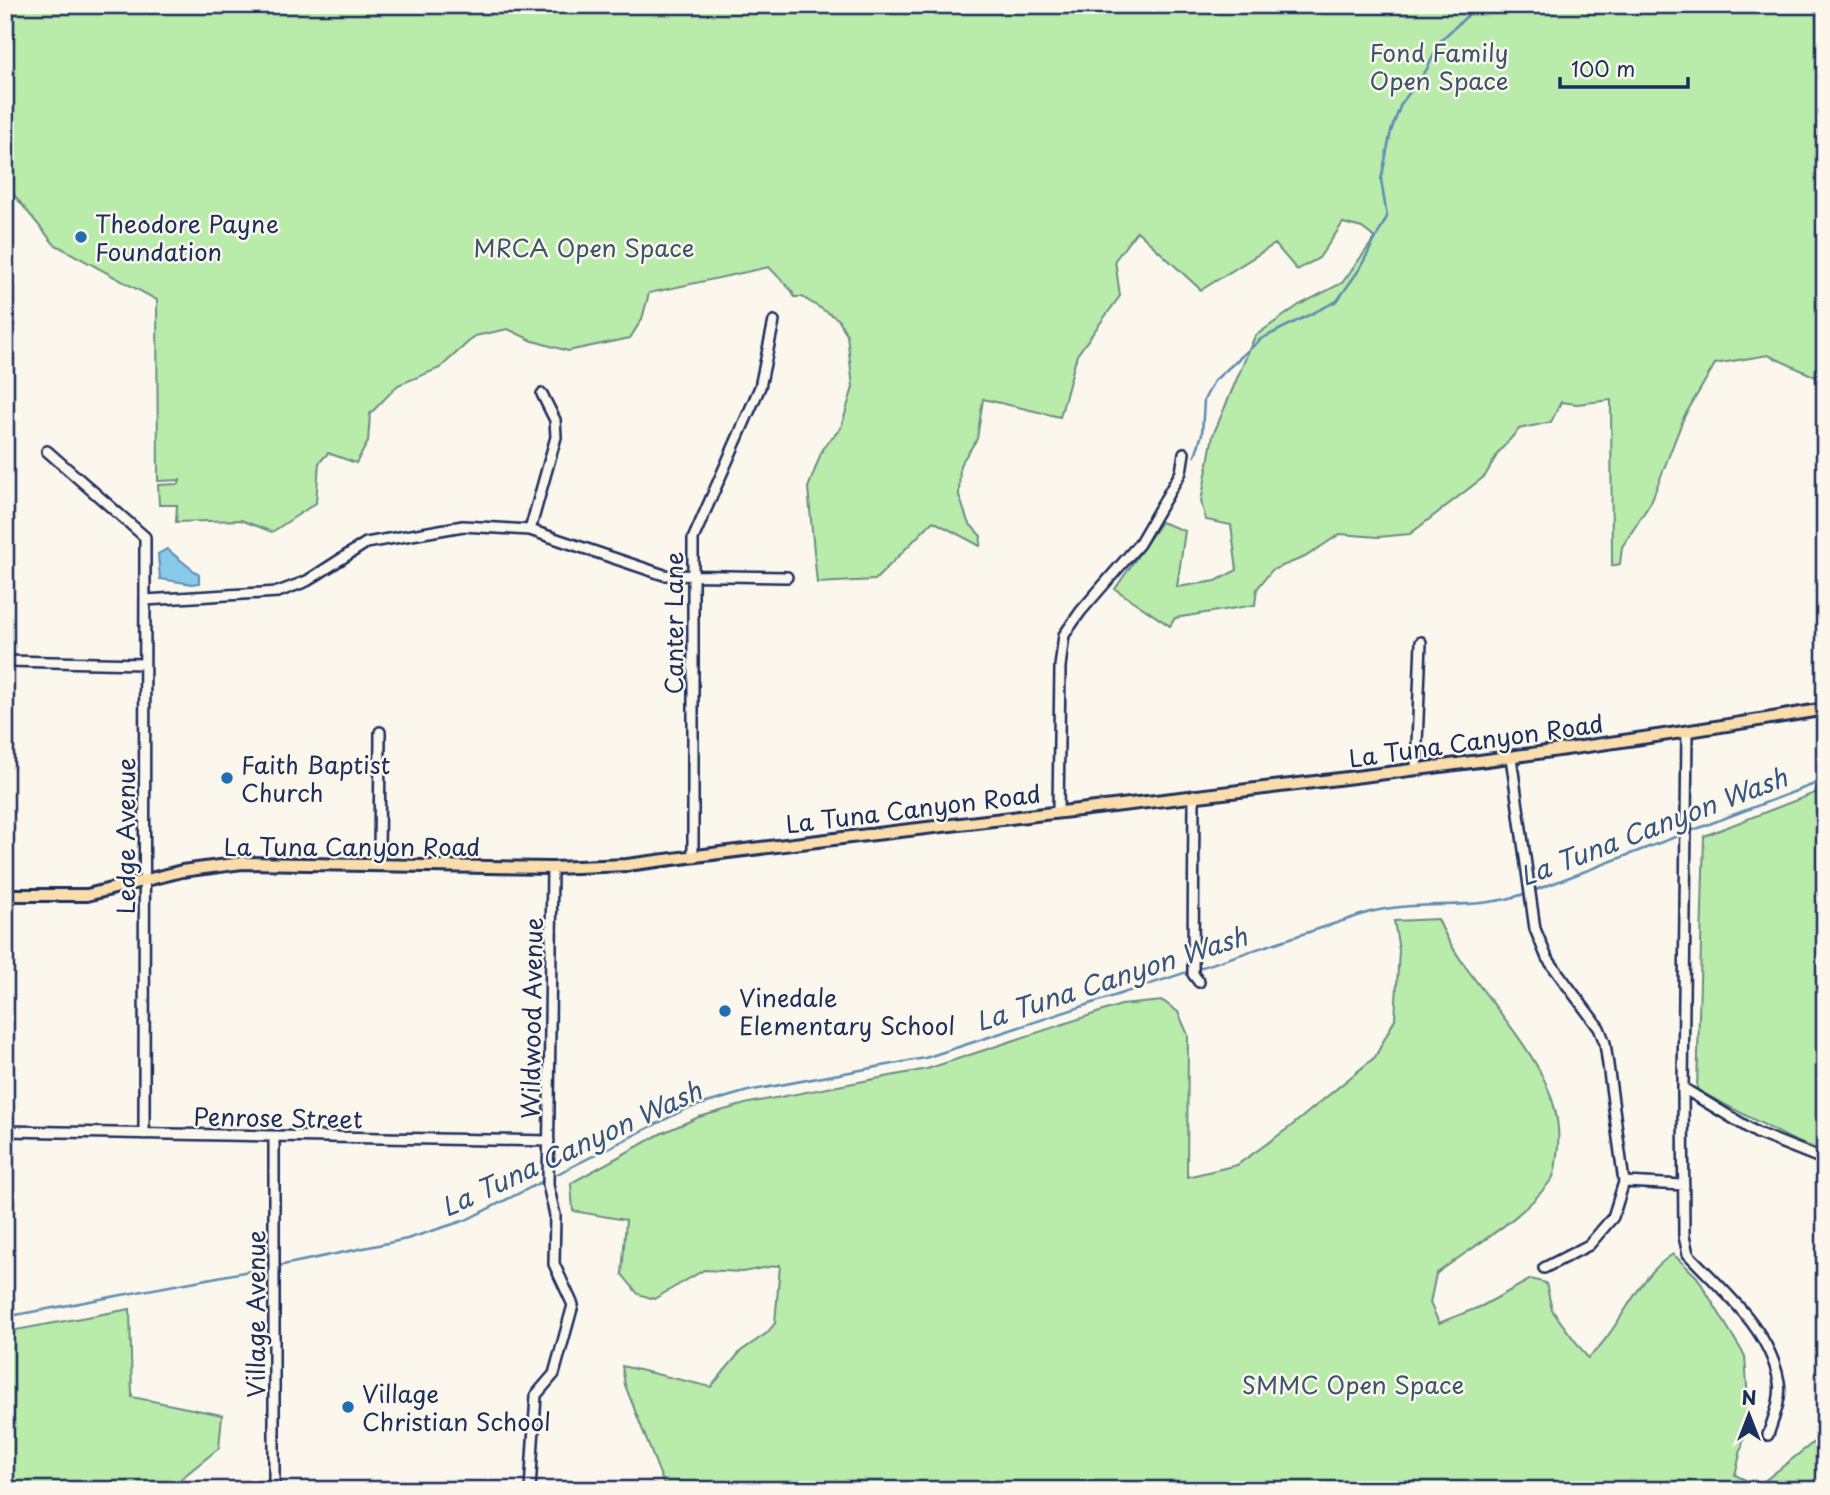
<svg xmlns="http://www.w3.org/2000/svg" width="1830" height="1495" viewBox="0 0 1830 1495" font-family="'Playpen Sans',sans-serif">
<rect width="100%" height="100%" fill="#fbf7ec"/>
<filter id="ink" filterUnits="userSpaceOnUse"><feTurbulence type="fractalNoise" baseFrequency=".0143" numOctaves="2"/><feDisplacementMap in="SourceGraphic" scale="14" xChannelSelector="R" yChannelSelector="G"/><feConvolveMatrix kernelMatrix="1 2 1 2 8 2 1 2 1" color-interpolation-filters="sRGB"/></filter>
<g filter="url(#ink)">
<!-- green -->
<path fill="#b9ebab" stroke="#6a8d84" stroke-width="2" d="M5,5H1825V427L1818,378L1768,355L1715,364L1684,417L1651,502L1622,547L1620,564L1612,566L1611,400L1577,404L1561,402L1551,422L1519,429L1498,453L1485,476L1410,534L1378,537L1340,534L1305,557L1272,570L1257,589L1255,605L1175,618L1170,626L1115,589L1161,522L1185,531L1177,587L1216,581L1237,570L1231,525L1206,520L1201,502L1213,435L1255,336L1299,305L1342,283L1375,238L1362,228L1343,223L1319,258L1297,270L1275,244L1201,290L1137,231L1115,260L1120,296L1077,355L1060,417L983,399L977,439L960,465L959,495L968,522L981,536L980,546L933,521L875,580L817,583L808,488L823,448L841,428L853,387L847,335L838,319L802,297H794L792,291L769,267L649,293L642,319L630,338L568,351L533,341L508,329L475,336L440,368L398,385L370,414L368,442L356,463L328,453L319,463L316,503L272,532L241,520L176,522L177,505H159L158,485L179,484L180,480L158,481L157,300L54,244L5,184Z
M1825,789V1152L1793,1140L1697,1090L1704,836Z
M1438,919C1469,995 1572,1066 1557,1155C1556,1163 1556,1174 1551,1180C1523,1219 1473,1246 1436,1274L1430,1303L1439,1323L1482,1306L1531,1279L1546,1283L1552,1310L1588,1358C1622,1328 1635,1278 1673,1254L1697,1277L1745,1356L1749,1417L1735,1475L1758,1486L1819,1438L1825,1437V1490H662L665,1487L625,1385L622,1366L711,1387L741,1351L767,1333L775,1323L780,1265L742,1272L704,1270L654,1299L638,1294L622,1274L626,1220L573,1211L571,1183L660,1134L699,1117L749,1103L927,1069L1121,1005L1163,1001L1178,1012L1188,1035L1187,1177L1237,1165L1290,1127L1375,1057L1395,1019L1399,950L1394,921Z
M130,1309L132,1397L222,1415L219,1448L167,1490H5V1332Z"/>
<!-- water -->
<path fill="#89caea" stroke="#5d8cb2" stroke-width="2" d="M167,549L199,575V583L192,584L160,579L158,554Z"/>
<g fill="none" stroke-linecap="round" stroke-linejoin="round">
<!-- stream -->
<path stroke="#5d8cb2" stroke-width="2.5" d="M1195,456L1202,434L1204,400L1214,381L1261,339L1337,301L1359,270L1387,217L1381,180L1391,131L1401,104L1427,69L1441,40L1479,5
M1533,891L1825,780
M278,1266L407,1239L466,1220L686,1109L748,1091L925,1058L1370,912C1422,899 1475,912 1527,893
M5,1317L271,1267"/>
<!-- minor casing -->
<g stroke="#1b2f5e" stroke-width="14">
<path id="minor" d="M47,451L145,537L144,1134
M530,530L556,437L555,420L542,394
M145,600L278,592L307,581L366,543L463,526L530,530L664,575L787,577
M5,661L144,664
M1687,733L1683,1088L1684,1236L1688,1254C1723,1291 1770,1329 1779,1382C1782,1399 1773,1419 1768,1435
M1511,757L1535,929L1547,958L1599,1028L1605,1043L1624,1182L1613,1217L1589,1245L1544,1268
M1416,769L1421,642
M1194,795L1193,974L1199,982
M1058,811L1060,667L1064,635L1081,611L1139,544L1181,472L1184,453
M693,857V539L760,387L774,321
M379,865L380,732
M1683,1088L1757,1133L1825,1160
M5,1131L549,1141
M274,1137V1490
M1624,1182L1684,1185
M530,1490L536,1395L554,1374L573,1305L554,1264L555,1215L548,1185L552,868"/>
</g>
<!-- major casing -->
<g stroke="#1b2f5e" stroke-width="16">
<path id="major" d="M5,895H87L182,871L242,863L552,868L627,865C1026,812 1428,777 1825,709"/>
</g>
<!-- minor -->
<use href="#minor" stroke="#fbf7ec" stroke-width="9"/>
<!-- major -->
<use href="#major" stroke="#faddab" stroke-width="10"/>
</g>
</g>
<!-- markers -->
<g fill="#1f6fb2" stroke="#fbf7ec" stroke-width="2.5">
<circle cx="81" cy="237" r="7"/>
<circle cx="227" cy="778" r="7"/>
<circle cx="725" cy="1011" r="7"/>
<circle cx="348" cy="1407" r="7"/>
</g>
<g text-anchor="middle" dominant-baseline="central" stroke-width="5" stroke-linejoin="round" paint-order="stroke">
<!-- park labels -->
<g font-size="24" fill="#3b556d" stroke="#fbf7ec">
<text x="1439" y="52">Fond Family<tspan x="1439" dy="28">Open Space</tspan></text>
<text x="584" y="247">MRCA Open Space</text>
<text x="1353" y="1384">SMMC Open Space</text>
</g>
<!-- poi labels -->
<g font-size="24" fill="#1b2f5e" stroke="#fbf7ec" text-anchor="start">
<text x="95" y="223">Theodore Payne<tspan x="95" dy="28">Foundation</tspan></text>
<text x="241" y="764">Faith Baptist<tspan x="241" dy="28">Church</tspan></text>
<text x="739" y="997">Vinedale<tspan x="739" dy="28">Elementary School</tspan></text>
<text x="362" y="1393">Village<tspan x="362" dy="28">Christian School</tspan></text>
</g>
<!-- street labels -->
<g font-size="24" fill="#1b2f5e" stroke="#fbf7ec">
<text transform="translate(673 623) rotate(-90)">Canter Lane</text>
<text transform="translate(1476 740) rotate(-8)">La Tuna Canyon Road</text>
<text transform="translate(913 808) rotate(-7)">La Tuna Canyon Road</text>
<text transform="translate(125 836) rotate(-90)">Ledge Avenue</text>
<text x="352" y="846">La Tuna Canyon Road</text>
<text transform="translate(531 1018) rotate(-89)">Wildwood Avenue</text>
<text transform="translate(278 1117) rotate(1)">Penrose Street</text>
<text transform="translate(255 1314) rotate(-90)">Village Avenue</text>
</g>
<!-- water labels -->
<g font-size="26" font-style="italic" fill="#365681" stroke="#fbf7ec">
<text transform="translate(1653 826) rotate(-21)">La Tuna Canyon Wash</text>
<text transform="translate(1111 978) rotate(-18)">La Tuna Canyon Wash</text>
<text transform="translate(571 1148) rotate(-25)">La Tuna Canyon Wash</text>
</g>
</g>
<!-- margin -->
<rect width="1830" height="1495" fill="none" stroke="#fbf7ec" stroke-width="28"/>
<rect x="14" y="14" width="1802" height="1467" fill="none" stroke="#1b2f5e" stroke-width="2.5" filter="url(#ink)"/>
<!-- north arrow -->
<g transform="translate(1749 1415)" stroke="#fbf7ec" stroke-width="5" paint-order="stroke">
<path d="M0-5L12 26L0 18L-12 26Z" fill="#1b2f5e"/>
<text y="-10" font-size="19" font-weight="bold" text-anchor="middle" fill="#1b2f5e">N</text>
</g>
<!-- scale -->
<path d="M1560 77v10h128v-10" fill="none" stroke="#1b2f5e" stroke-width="3.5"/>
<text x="1571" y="77" font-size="21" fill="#1b2f5e" stroke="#fbf7ec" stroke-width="5" paint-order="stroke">100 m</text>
</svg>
